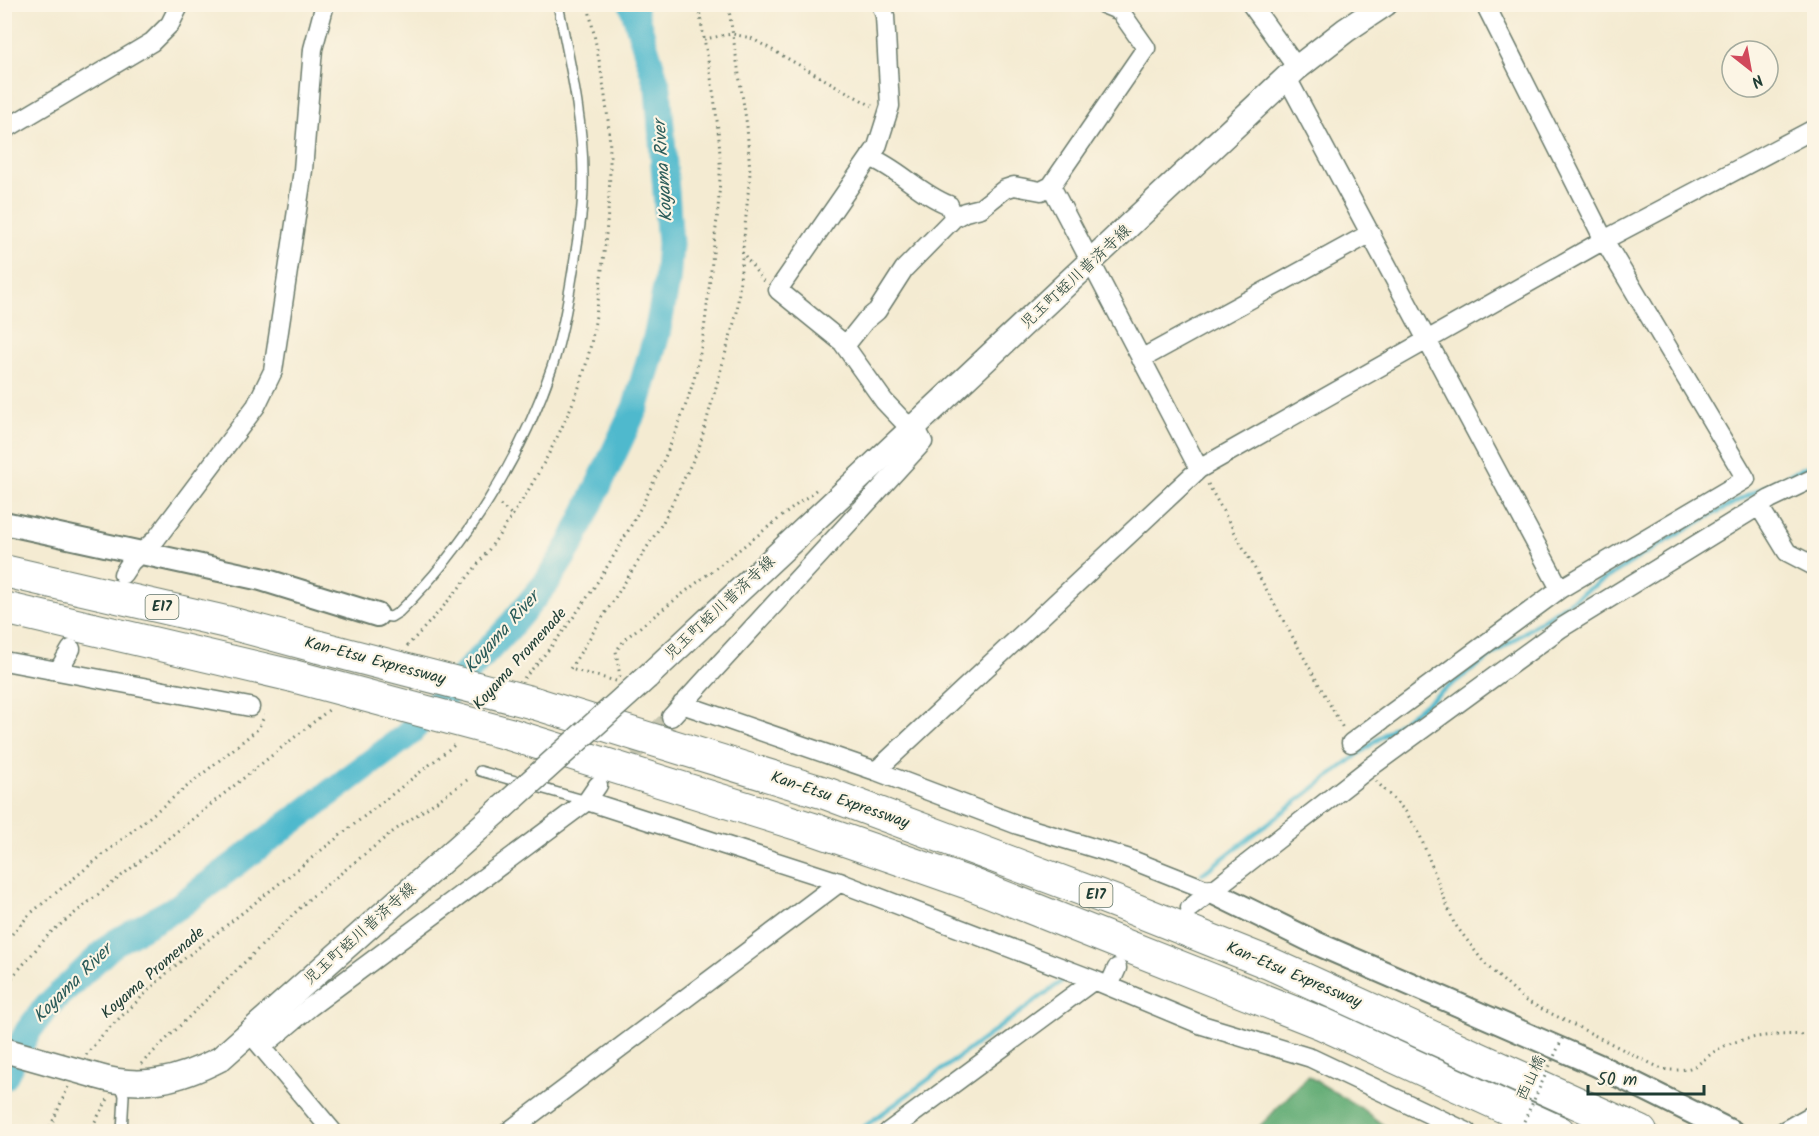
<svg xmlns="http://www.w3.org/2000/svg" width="1819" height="1136" viewBox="0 0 1819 1136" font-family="Kalam,'Klee One',sans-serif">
<rect width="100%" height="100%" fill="#fcf5e5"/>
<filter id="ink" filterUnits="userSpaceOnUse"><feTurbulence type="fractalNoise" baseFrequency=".0167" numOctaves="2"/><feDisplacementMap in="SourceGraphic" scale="12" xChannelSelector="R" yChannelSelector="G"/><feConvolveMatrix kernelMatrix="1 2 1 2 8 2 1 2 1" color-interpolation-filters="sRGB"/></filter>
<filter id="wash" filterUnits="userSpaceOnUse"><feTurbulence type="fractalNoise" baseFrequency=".008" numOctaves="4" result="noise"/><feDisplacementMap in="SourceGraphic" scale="24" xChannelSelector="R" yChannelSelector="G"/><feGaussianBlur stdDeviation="1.35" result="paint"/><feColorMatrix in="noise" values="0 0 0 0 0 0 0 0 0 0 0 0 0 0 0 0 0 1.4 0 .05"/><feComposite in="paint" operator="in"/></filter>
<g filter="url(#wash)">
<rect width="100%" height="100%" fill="#f4ebd2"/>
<!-- forest -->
<path fill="#62ac74" stroke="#407454" stroke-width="1.5" d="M1308,1076L1361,1108L1391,1131H1255Z"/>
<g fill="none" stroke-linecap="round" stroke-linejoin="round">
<!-- stream -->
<path stroke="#50b9cd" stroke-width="4.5" d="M1202,874C1398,725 1590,566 1814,463
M857,1132L1065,979"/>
<!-- river -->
<path stroke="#50b9cd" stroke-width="27" d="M4,1077L28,1031L47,1006L114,943L178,907L406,736L507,630L547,582L572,542L636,406L657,334L667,281L670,244L658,88L632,4"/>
</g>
</g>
<g filter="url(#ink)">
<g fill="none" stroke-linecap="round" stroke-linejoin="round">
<!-- minor-tunnel -->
<path stroke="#c9c8b2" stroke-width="18" stroke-dasharray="18 9" stroke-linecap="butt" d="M613,772L671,717"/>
<!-- service casing -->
<g stroke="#6a7a6b" stroke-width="12">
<path id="service" d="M377,615L391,617L399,612C467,546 522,456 552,367C562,336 568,302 573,270C578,239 584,206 583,175C583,118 569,60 558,4
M480,771L587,801
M121,1084L124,1096L122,1132"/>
</g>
<!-- minor casing -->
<g stroke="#6a7a6b" stroke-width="21">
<path id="minor" d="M1103,4L1120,11L1146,48L1051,186L1199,469
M1251,4L1297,68
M1287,78L1560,589
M4,130L152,42L170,24L180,4
M870,157C899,169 920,194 949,205L954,218
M845,346L865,321L877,311L904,269L954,218L965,212L981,208L1005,189L1014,186L1041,191L1051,186
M1141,359L1371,233
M1759,506L1787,552L1814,566
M123,574L131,562L156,539L256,406L273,371L303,170L313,49L325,4
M4,661L250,707
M58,671L71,649
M682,704L876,771L1018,825L1127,858L1210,891
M671,717L923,442L916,428L903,421L884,401L842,342L778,290L877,147L890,106L885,16L881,4
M1351,743L1560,589L1746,479L1604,240L1485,4
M876,771L1199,469L1604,240L1814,129
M587,801L836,881L1094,980L1202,1025L1311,1058L1467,1132
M1190,908L1368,769L1561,628L1770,499L1814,478
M1109,986L1117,968
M255,1039L333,1132
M262,1047L310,1007L587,801L598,785
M508,1132L840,882
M888,1132L1094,980
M1782,1132L1814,1114"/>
</g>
<!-- tertiary casing -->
<g stroke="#6a7a6b" stroke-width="26">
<path id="tertiary" d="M4,523L261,579L377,615
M1210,891L1318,944L1597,1065L1732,1132"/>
</g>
<!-- secondary casing -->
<g stroke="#6a7a6b" stroke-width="27">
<path id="secondary" d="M647,677L1297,68L1346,30L1385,4
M96,1076C142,1090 179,1080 220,1059L502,808"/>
</g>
<!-- motorway casing -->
<g stroke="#6a7a6b" stroke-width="34">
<path id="motorway" d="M4,571L226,622L319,647
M4,608L293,676
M534,703L828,794L1116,902L1271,964L1641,1132
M509,734L813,829L971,884L1323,1024L1559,1132"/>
</g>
<!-- path -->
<path stroke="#6a7a6b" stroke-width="3" stroke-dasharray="1.5 4.5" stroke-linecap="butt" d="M704,39L732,34L751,38L872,106
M745,256L764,282
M1208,484L1344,730
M500,505L511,514
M407,646C477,574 538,489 576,395C594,350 598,300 604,253C609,210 613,154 607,112C603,76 595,40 588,4
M620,677L616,651L626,638L817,489
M524,678C594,603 665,478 694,379C705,339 708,294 713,253C718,212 723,171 718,130C714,88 705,46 698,4
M616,681L570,669L663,522L699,448L737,312L750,173L747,126L728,4
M1376,781L1406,812L1419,833L1454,923L1485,964L1524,1000L1662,1069C1704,1075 1699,1054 1732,1043C1760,1034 1785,1034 1814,1035
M4,943L31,913L258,729L265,715
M4,987L50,933L330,709
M86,1055L104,1033L170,970L457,743
M141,1064L309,899L391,833L470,778
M48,1132L68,1087
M89,1132L108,1099"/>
<!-- service -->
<use href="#service" stroke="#fff" stroke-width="9"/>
<!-- minor -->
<use href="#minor" stroke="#fff" stroke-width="18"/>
<!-- tertiary -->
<use href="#tertiary" stroke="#fff" stroke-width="22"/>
<!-- secondary -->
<use href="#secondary" stroke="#fff" stroke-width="24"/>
<!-- motorway -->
<use href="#motorway" stroke="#fff" stroke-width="32"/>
<!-- secondary-bridge casing -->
<g stroke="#6a7a6b" stroke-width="27" stroke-linecap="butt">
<path id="secondary-bridge" d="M502,808L647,677
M4,1050L96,1076"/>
</g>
<!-- motorway-bridge casing -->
<g stroke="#6a7a6b" stroke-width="34" stroke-linecap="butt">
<path id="motorway-bridge" d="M319,647L534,703
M293,676L509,734"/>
</g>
<!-- path-bridge -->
<path stroke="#6a7a6b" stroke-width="3" stroke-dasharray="1.5 4.5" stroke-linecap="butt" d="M1519,1132L1564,1035"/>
<!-- secondary-bridge -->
<use href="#secondary-bridge" stroke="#fff" stroke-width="24"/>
<!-- motorway-bridge -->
<use href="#motorway-bridge" stroke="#fff" stroke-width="32"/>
</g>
</g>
<g text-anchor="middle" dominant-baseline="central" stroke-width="4.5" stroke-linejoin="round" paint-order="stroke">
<!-- shield labels -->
<g fill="#fcf5e5" stroke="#617469" stroke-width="1.5">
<rect x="145.5" y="595" width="33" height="24" rx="4.5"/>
<rect x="1079.5" y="883" width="33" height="24" rx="4.5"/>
</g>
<g font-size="15" font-weight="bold" fill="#1f3d34">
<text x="162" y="607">E17</text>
<text x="1096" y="895">E17</text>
</g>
<!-- street labels -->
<g font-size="16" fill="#1f3d34" stroke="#fcf5e5">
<text transform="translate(1076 277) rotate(-43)">児玉町蛭川普済寺線</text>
<text transform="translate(720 608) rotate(-43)">児玉町蛭川普済寺線</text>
<text transform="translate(520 659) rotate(-48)">Koyama Promenade</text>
<text transform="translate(375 661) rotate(15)">Kan-Etsu Expressway</text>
<text transform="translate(840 800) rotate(19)">Kan-Etsu Expressway</text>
<text transform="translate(360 934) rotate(-42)">児玉町蛭川普済寺線</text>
<text transform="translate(153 973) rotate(-41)">Koyama Promenade</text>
<text transform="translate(1294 975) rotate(23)">Kan-Etsu Expressway</text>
<text transform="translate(1531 1078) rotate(-65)">西山橋</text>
</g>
<!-- water labels -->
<g font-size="18" font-style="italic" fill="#2b5c5a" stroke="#fcf5e5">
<text transform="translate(664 171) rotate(-94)">Koyama River</text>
<text transform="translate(502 633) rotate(-48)">Koyama River</text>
<text transform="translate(73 984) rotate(-45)">Koyama River</text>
</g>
</g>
<!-- margin -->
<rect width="1819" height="1136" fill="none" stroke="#fcf5e5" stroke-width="24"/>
<!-- north arrow -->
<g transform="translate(1750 69) rotate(149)"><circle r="28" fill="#fcf5e5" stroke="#a4ab9e" stroke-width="1.5"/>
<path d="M0-4.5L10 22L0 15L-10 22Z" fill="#d1495b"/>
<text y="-9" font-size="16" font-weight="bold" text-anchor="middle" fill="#1f3d34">N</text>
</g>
<!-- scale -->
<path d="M1588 1085v9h116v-9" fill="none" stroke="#1f3d34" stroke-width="3"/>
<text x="1597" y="1085" font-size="18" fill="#1f3d34" stroke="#fcf5e5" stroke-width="4.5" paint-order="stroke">50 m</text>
</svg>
